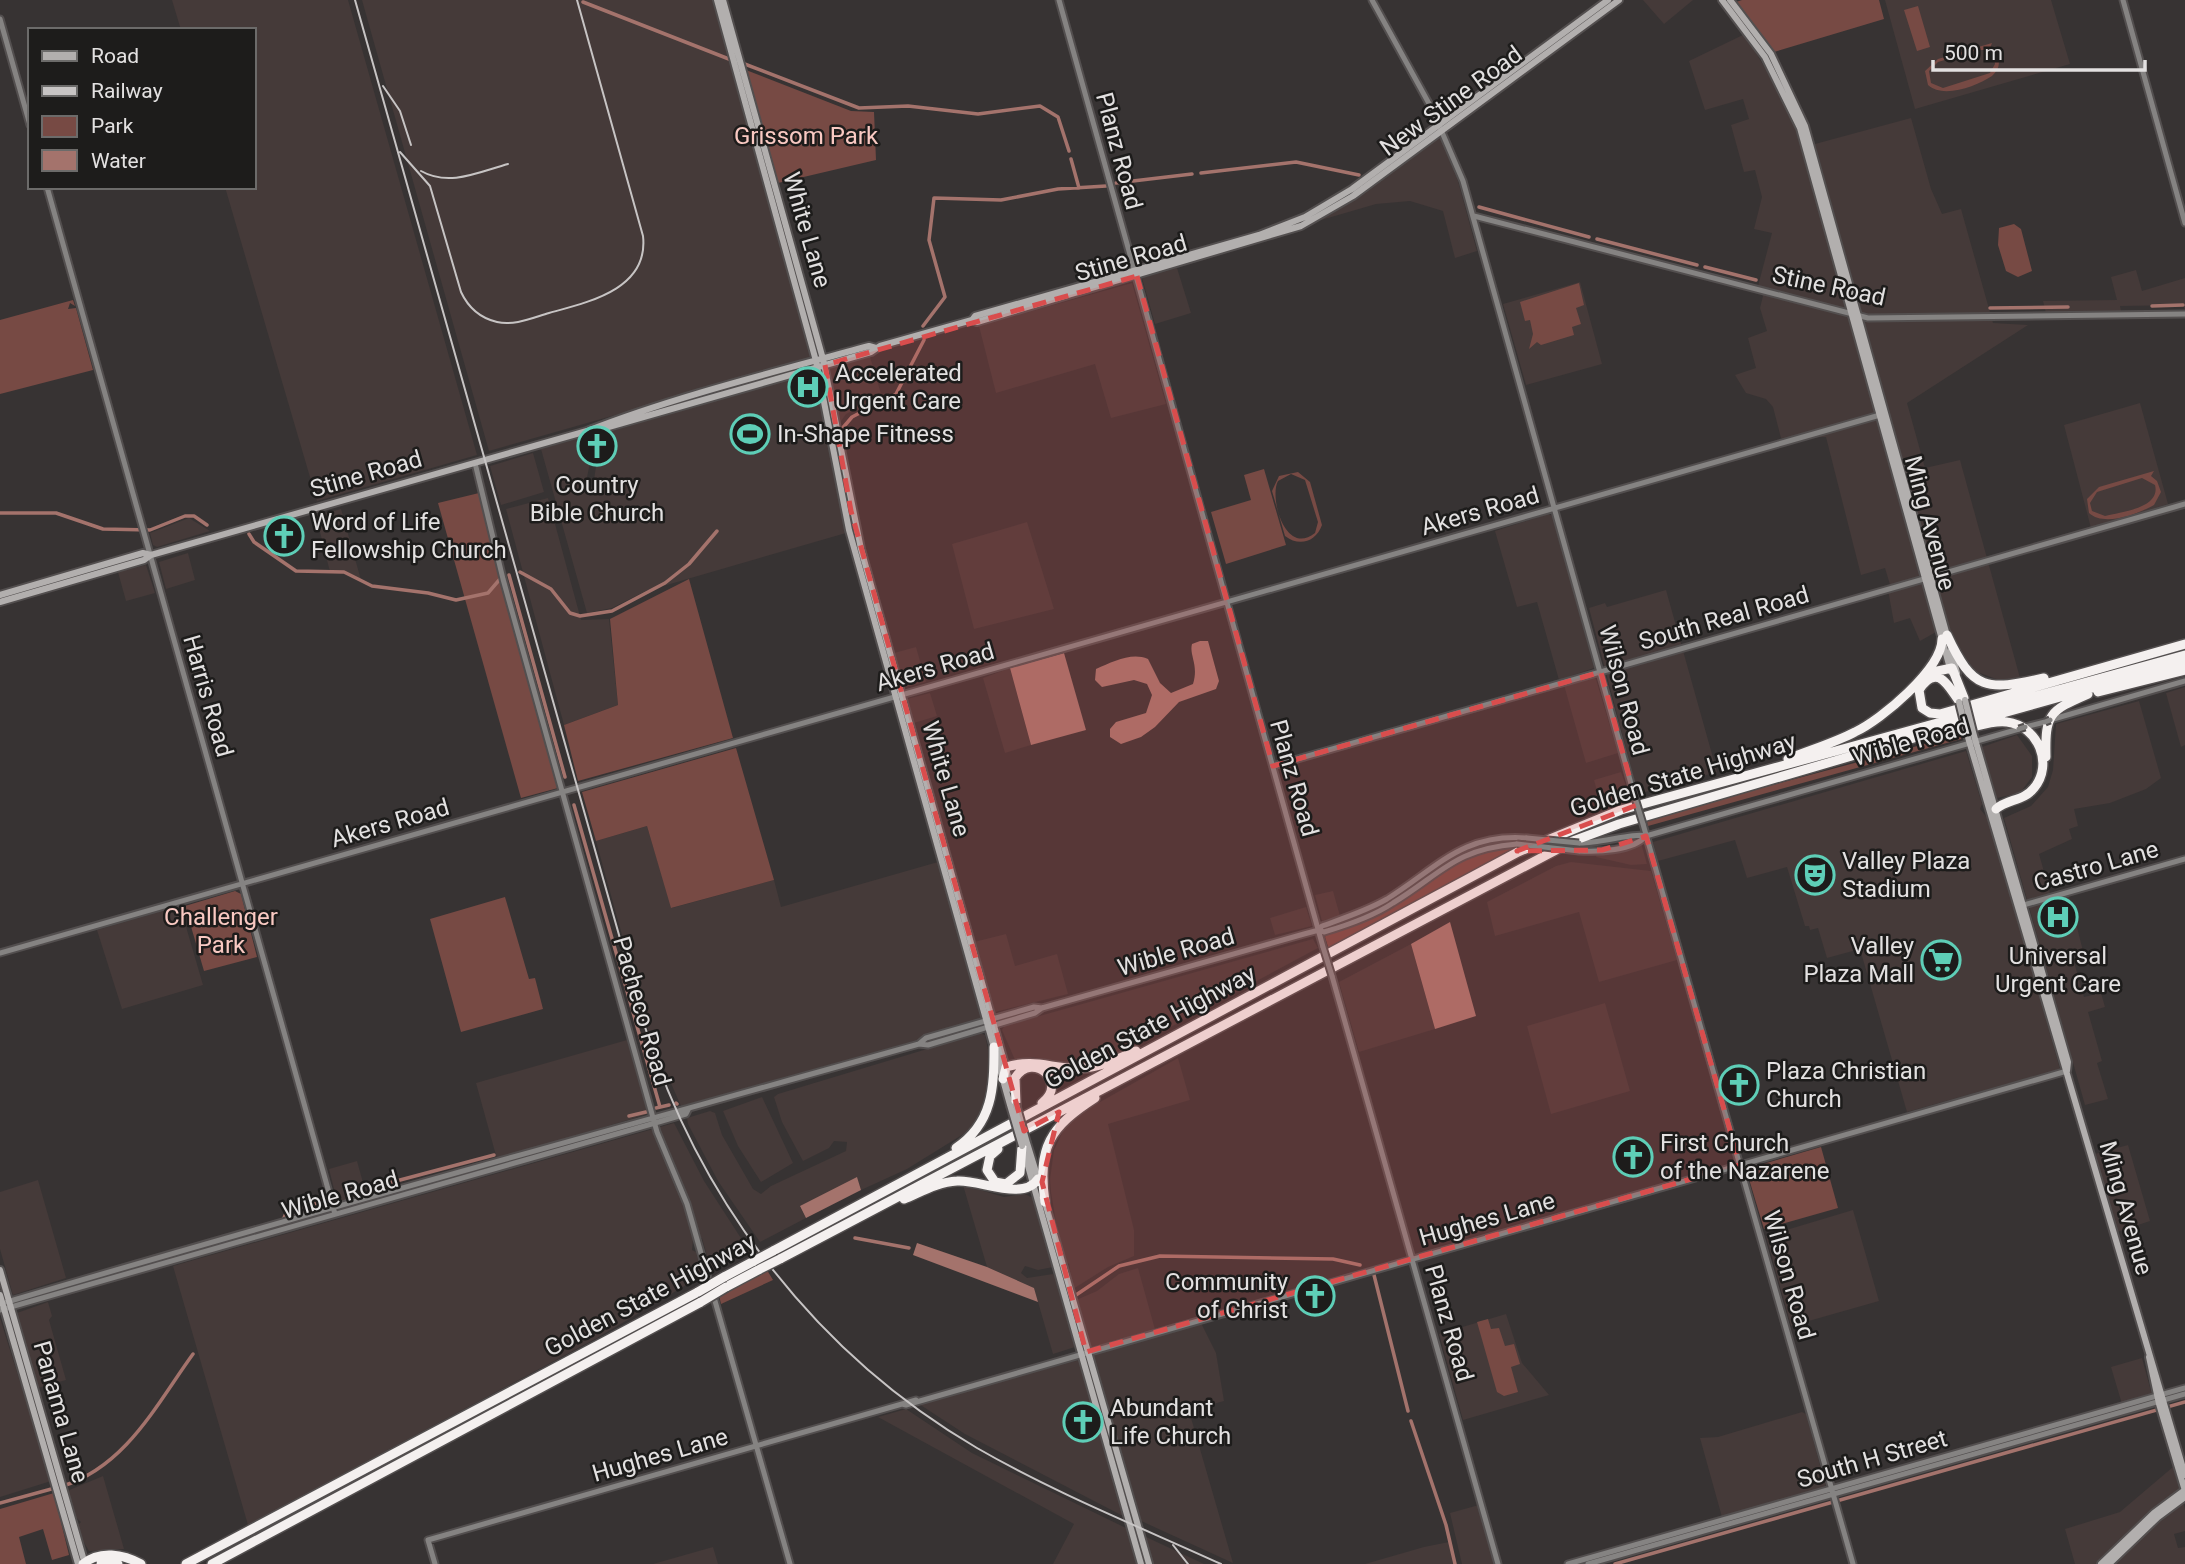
<svg xmlns="http://www.w3.org/2000/svg" width="2185" height="1564" viewBox="0 0 2185 1564" font-family="Roboto,sans-serif">
<rect width="100%" height="100%" fill="#373333"/>
<!-- built -->
<path fill="#453a39" d="M172,0H348L477,455L317,501L225,187H254V30H181Z
M362,0H712L812,359L489,451Z
M1643,0H1693L1664,24Z
M1885,0H2051L2070,64L1915,109Z
M1745,34L1793,116L1804,149L1936,632L1920,641L1910,618L1894,623L1888,590L1891,588L1885,568L1861,575L1826,437L1781,438L1773,407L1766,399L1746,393L1735,375L1756,368L1748,338L1767,331L1760,308L1763,296L1758,286L1772,233L1754,229L1762,197L1755,170L1744,172L1731,125L1749,119L1743,99L1705,110L1689,61Z
M1911,118L1931,189L1942,214L1961,209L1993,323L2028,325L1907,403L1925,468L1960,460L2020,678L1999,680L1977,672L1962,655L1949,627L1815,144Z
M1440,137L1458,181L1477,251L1455,258L1443,211L1410,201L1376,204L1321,220L1364,194Z
M1177,268L1191,313L1155,324L1142,278Z
M2136,270L2142,291L2185,278V310L2183,305L2120,306L2121,311L2046,313L2043,301L2117,300L2111,277Z
M1580,282L1602,364L1526,385L1503,304Z
M1132,283L1166,404L1111,418L1095,364L996,393L979,326Z
M870,357L882,397L846,414L839,424L830,368Z
M815,372L846,533L646,591L612,608L587,613L541,449L588,436L592,453L585,487H593L598,452L595,436Z
M2140,403L2168,504L2091,528L2064,425Z
M533,453L544,492L501,505L490,466Z
M548,498L581,620L609,619L618,705L564,725L506,509Z
M341,509L361,580L346,574L331,573L329,568L316,516Z
M1548,514L1553,516L1594,668L1559,680L1537,602L1517,607L1495,531Z
M189,518L210,531L157,547L153,545L150,533Z
M1027,522L1054,609L974,629L952,544Z
M188,553L195,580L166,589L159,562Z
M146,565L155,593L126,601L118,572Z
M1666,590L1717,772L1638,794L1589,608L1605,603L1607,607Z
M916,647L926,682L905,687L894,653Z
M1010,668L1031,745L1005,753L983,678Z
M1595,676L1618,753L1586,763L1564,685Z
M2185,687V745L2181,747L2166,693Z
M930,693L937,716L914,723L907,699Z
M2139,701L2161,778L2146,789L2110,803L2074,809L2078,826L2069,829L2072,839L2039,854L2052,900L2069,896L2083,951L2072,955L2084,997L2101,993L2105,1007L2088,1012L2102,1061L2097,1063L2108,1099L2085,1105L2004,818L2031,806L2048,787L2053,770L2056,724Z
M2017,735L2032,756V777L2020,793L1997,798L1982,747Z
M1966,751L1982,804L1980,809L1989,820L2060,1069L1907,1112L1860,949L1827,958L1818,928L1810,930L1809,926H1805L1787,867L1747,878L1735,840L1658,861L1653,842Z
M1621,772L1630,797L1601,806L1594,780Z
M647,826L672,908L774,880L781,907L938,862L983,1022L681,1106L650,1036L596,841Z
M1641,843L1647,864L1631,865L1596,857L1597,853Z
M1571,862L1651,871L1677,960L1599,982L1579,912L1495,936L1487,902L1556,866Z
M1333,891L1340,916L1322,921L1315,895Z
M180,906L203,985L122,1009L97,930Z
M1306,907L1312,926L1275,935L1270,918Z
M1006,934L1015,966L1057,954L1068,994L995,1012L974,942Z
M1313,939L1318,948L1137,1045L1100,1061L1067,1064L1033,1057L1015,1060L1002,1030L1004,1026Z
M1411,944L1435,1029L1359,1052L1339,982Z
M1605,1003L1630,1091L1551,1114L1527,1026Z
M980,1033L985,1035L992,1068L989,1096L979,1119L970,1130L907,1169L861,1190L857,1178L800,1207L806,1218L760,1242L718,1181L688,1124L687,1118L710,1111L715,1113L722,1135L753,1189L761,1194L771,1186L846,1151L847,1142L834,1141L829,1148L803,1161L782,1122L774,1097L778,1094Z
M627,1040L648,1114L497,1159L476,1083Z
M1178,1058L1190,1100L1108,1124L1134,1230V1256L1108,1267L1073,1289L1069,1264L1065,1261L1058,1235L1051,1192L1050,1179L1054,1150L1064,1129L1077,1115Z
M762,1097L793,1163L761,1182L738,1146L723,1111Z
M674,1123L704,1181L748,1249L711,1270L702,1238L693,1240L692,1250L696,1252L703,1275L597,1338L248,1525L173,1266Z
M2128,1145L2150,1221L2117,1232L2095,1154Z
M357,1161L367,1197L341,1203L337,1201L329,1169Z
M38,1180L66,1278L13,1295L0,1249V1192Z
M963,1185L1004,1197L1025,1194L1033,1198L1053,1267L1038,1270L1025,1266L1021,1273L1027,1278L1053,1274L1056,1277L1075,1347L1053,1354L1034,1288L987,1267Z
M1853,1210L1879,1301L1791,1326L1766,1236Z
M1138,1268L1156,1333L1200,1321L1216,1353L1224,1401L1189,1411L1233,1563L1139,1520L1076,1300L1097,1291L1119,1274Z
M48,1302L52,1316L49,1320L66,1380L38,1388L17,1313Z
M1506,1314L1522,1363L1549,1395L1463,1420L1439,1334Z
M0,1318L51,1481L0,1497Z
M2142,1358L2152,1395L2122,1404L2111,1367Z
M1079,1360L1123,1516L965,1434L919,1404Z
M906,1409L972,1453L1128,1529L1138,1564H1053L1074,1524L878,1417Z
M1802,1412L1806,1414L1826,1487L1722,1517L1700,1438L1718,1437Z
M2173,1467L2185,1509V1531L2174,1534L2178,1548L2185,1547V1564H2075L2065,1529L2120,1512Z
M103,1476L124,1549L89,1551L82,1539L78,1525L81,1522L73,1515L67,1491Z
M1479,1505L1494,1564H1462L1450,1513Z
M1144,1536L1204,1564H1152Z
M1449,1542L1453,1564H1365L1424,1547Z
M713,1547L718,1564H653Z"/>
<!-- green -->
<path fill="#774a44" fill-rule="evenodd" d="M1742,0H1879L1884,19L1774,52L1736,2Z
M1918,6L1930,47L1917,51L1904,10Z
M1992,43L1990,48C2001,56 2002,67 1992,76C1977,86 1943,99 1928,85L1925,71L1938,59ZM1977,50H1985L1994,56L1995,64L1990,73L1943,88L1931,83L1929,71L1938,62Z
M746,70L851,111L874,112L876,160L778,183Z
M2014,224L2021,229L2032,271L2018,277L2006,271L1998,245L1999,228Z
M1579,283L1584,305L1576,308L1581,324L1572,327L1574,335L1541,345L1537,342L1529,349L1533,334L1530,320L1525,321L1520,302Z
M73,300L75,306L70,303L68,309L76,308L93,370L0,394V320Z
M1264,469L1286,545L1226,564L1211,512L1251,500L1244,475Z
M2154,471L2151,476L2157,481L2161,492L2154,505C2138,514 2104,527 2089,513L2087,499L2099,487ZM2142,478L2155,485C2161,508 2121,512 2105,516L2092,511L2090,503L2097,492Z
M1298,472L1310,482L1322,525C1316,542 1299,547 1285,536L1272,491L1279,476ZM1291,474L1305,480L1318,522L1315,533C1285,557 1269,497 1278,481Z
M479,493L496,554L498,572L558,788L521,798L438,503Z
M689,579L733,738L578,781L564,725L618,705L610,619Z
M1962,733L1961,739L1648,826L1646,819L1888,754L1889,757L1893,753Z
M736,748L774,880L671,908L647,826L596,841L582,792Z
M1522,847L1329,950L1325,937L1327,933C1347,928 1366,922 1383,912C1427,884 1466,844 1522,847Z
M235,891L241,894L257,957L204,971L185,906Z
M505,897L529,979L535,978L543,1009L461,1032L430,919Z
M1821,1147L1838,1208L1764,1229L1746,1169Z
M767,1270L773,1280L721,1304L719,1295Z
M1488,1319L1491,1329L1499,1328L1505,1346L1514,1344L1520,1364L1511,1367L1518,1392L1504,1396L1497,1392L1477,1322Z
M54,1493L69,1555L52,1560L43,1529L19,1537L26,1564H0V1509Z"/>
<!-- water -->
<path fill="#a4736c" d="M1200,641H1208L1219,681L1216,689L1179,702L1155,727L1141,737L1121,744L1110,737V729L1116,722L1146,713L1152,695L1147,684L1134,680L1102,687L1095,680L1096,669C1113,662 1131,652 1148,659L1160,683L1171,693L1193,684C1199,665 1189,655 1192,644Z
M1064,653L1086,730L1031,745L1010,668Z
M1450,922L1476,1016L1435,1029L1411,944Z
M857,1177L861,1190L806,1218L800,1206Z
M917,1243L987,1267L1034,1288L1038,1302L913,1255Z"/>
<g fill="none" stroke-linecap="round" stroke-linejoin="round">
<!-- canal -->
<path stroke="#a4736c" stroke-width="3.5" d="M583,2L734,61
M742,63L859,108L908,106L978,114L1040,106L1058,117L1069,151
M1071,159L1079,188
M1201,173L1296,162L1359,175
M1116,183L1192,174
M1479,207L1589,237
M1597,239L1697,265
M1705,267L1756,280
M2152,306L2183,305
M1990,308L2068,307
M923,326L945,297L929,240L934,198L1001,200L1058,189L1106,186
M841,430L852,417L896,394L924,340
M0,513H56L103,529L150,530L185,516H194L207,525
M249,534L254,542L296,571L344,572L372,586L428,593L456,600L488,593L500,579
M520,572L551,589L570,613L580,616L612,611L665,583L689,564L717,531
M509,575L565,777
M574,805L660,1107
M676,1103L677,1104
M656,1108L669,1105
M629,1116L646,1112
M370,1188L494,1155
M284,1218L287,1211L324,1201
M855,1238L909,1248
M1374,1275L1408,1411
M1076,1295L1119,1266L1160,1256L1333,1259L1360,1265
M1411,1421L1446,1525L1455,1564
M63,1486C126,1466 156,1405 193,1354
M0,1503L55,1488
M1615,1564L2185,1402"/>
<!-- tertiary casing -->
<g stroke="#534f4f" stroke-width="9">
<path id="tertiary" d="M1059,0L1323,947
M1372,0L1432,109L1463,181L1635,798
M2123,0L2185,223
M0,19L30,125
M47,187L335,1214
M1474,216L1868,318L2185,314
M475,463L503,579L657,1132L687,1204L710,1285
M2050,720L2185,681
M2025,727L2045,722
M1273,766L2185,504
M1643,824L1853,1564
M1579,843C1596,844 1637,832 1646,836L2019,729
M1579,851C1598,852 1633,851 1646,836
M2020,906L2185,859
M1319,930L1322,926C1344,918 1366,911 1387,899C1437,868 1462,833 1527,838
M0,953L1880,415
M1332,976L1498,1564
M919,1044L926,1038L1034,1007L1042,1008L1304,934L1319,930L1324,932C1348,925 1372,917 1393,903C1442,873 1455,849 1517,844
M713,1294L790,1564
M7,1302C310,1212 615,1129 919,1044L928,1045L1035,1013L1042,1008
M0,1310L655,1123L686,1114L688,1110
M902,1404L906,1405L2067,1071
M435,1564L428,1540L916,1400
M1568,1564L2185,1388
M1588,1564L2185,1394"/>
</g>
<!-- secondary casing -->
<g stroke="#534f4f" stroke-width="10">
<path id="secondary" d="M717,0L816,361L849,530L1010,1105
M723,0L823,359L861,549L1012,1090
M1722,0L1765,57L1800,128L1951,672
M1730,0L1771,54L1805,126L1948,639
M972,320L977,322L1301,226L1353,196L1619,0
M592,429L598,430L871,352L880,346L972,320L975,316L1259,235L1305,217L1352,189L1608,0
M0,595L143,553L151,555
M0,602L144,560L151,555L587,431C676,396 775,372 869,346L876,348
M1951,650L1957,673
M1973,732L2068,1062L2067,1071
M1967,734L2185,1475
M1027,1143L1039,1182
M1024,1152L1141,1564
M1044,1199L1149,1564
M0,1270L85,1564
M0,1295L78,1564
M2149,1357L2159,1404L2185,1491
M2101,1564L2154,1513L2185,1490
M2109,1564L2158,1517L2185,1497"/>
</g>
<!-- motorway casing -->
<g stroke="#534f4f" stroke-width="12">
<path id="motorway" d="M1947,635C1973,691 1986,691 2044,678
M1928,673L1952,668L1964,698
M2098,692L2185,670
M1959,701C1948,686 1937,662 1919,690L1922,708L1930,713L1940,714L2185,644
M1969,728C1981,725 1995,720 2007,722C2038,726 2054,764 2034,788C2024,801 2007,799 1996,809
M2046,757C2045,714 2049,711 2088,694
M1788,759C1810,750 1834,743 1855,732C1881,720 1942,669 1942,639
M1003,1079L1006,1067C1036,1058 1054,1070 1083,1068C1102,1067 1119,1058 1136,1051
M1016,1104L1015,1078C1033,1050 1069,1083 1042,1103
M956,1148C993,1123 994,1088 994,1047
M998,1149L990,1156L987,1170L995,1182L1006,1184L1020,1173L1022,1146
M904,1199C921,1192 938,1182 957,1181C979,1179 1023,1202 1038,1179
M1045,1202C1037,1147 1050,1127 1095,1098
M773,1251L1518,852L1621,810L2185,655
M780,1259L1573,841L1619,824L1896,743L2185,662
M724,1277L754,1261
M726,1287L760,1269
M83,1564C100,1550 123,1554 141,1564
M101,1564H118
M186,1564L698,1292
M212,1564L701,1302"/>
</g>
<!-- tertiary -->
<use href="#tertiary" stroke="#858382" stroke-width="5"/>
<!-- secondary -->
<use href="#secondary" stroke="#b2afae" stroke-width="6"/>
<!-- motorway -->
<use href="#motorway" stroke="#f4f0ef" stroke-width="9"/>
<!-- rail -->
<path stroke="#c7c4c4" stroke-width="2" d="M355,0L645,1027C700,1203 818,1355 977,1448C1055,1493 1140,1527 1221,1564
M383,86L400,111L411,145
M400,152L430,186L461,292C468,307 480,318 497,322C514,326 532,318 549,313C589,302 649,289 643,236L577,0
M421,171C449,187 479,172 508,164
M1173,1545L1188,1564"/>
<!-- tertiary-bridge casing -->
<g stroke="#534f4f" stroke-width="9" stroke-linecap="butt">
<path id="tertiary-bridge" d="M2045,722L2050,720
M2019,729L2025,727
M1635,798L1643,824
M1527,838L1579,843
M1517,844L1579,851
M1323,947L1332,976"/>
</g>
<!-- secondary-bridge casing -->
<g stroke="#534f4f" stroke-width="10" stroke-linecap="butt">
<path id="secondary-bridge" d="M1965,700L1973,732
M1959,702L1967,734
M1016,1104L1027,1143
M1010,1105L1022,1146"/>
</g>
<!-- motorway-bridge casing -->
<g stroke="#534f4f" stroke-width="12" stroke-linecap="butt">
<path id="motorway-bridge" d="M754,1261L773,1251
M760,1269L780,1259
M698,1292L724,1277
M701,1302L726,1287"/>
</g>
<!-- tertiary-bridge -->
<use href="#tertiary-bridge" stroke="#858382" stroke-width="5"/>
<!-- secondary-bridge -->
<use href="#secondary-bridge" stroke="#b2afae" stroke-width="6"/>
<!-- motorway-bridge -->
<use href="#motorway-bridge" stroke="#f4f0ef" stroke-width="9"/>
</g>
<!-- marked area -->
<path fill="#d94d4d" fill-opacity="0.2" stroke="#d94d4d" stroke-width="5" stroke-dasharray="14 9" stroke-linejoin="round" d="M1137,276L1273,766L1601,672L1637,805L1517,851L1602,850L1646,836L1740,1165L1086,1352L1042,1182L1059,1112L1024,1131L851,511L825,365Z"/>
<!-- icons -->
<defs>
<g id="hospital-ring" transform="scale(2.0125)"><circle r="9.5" fill="#1d1c1b" stroke="#5eceb7" stroke-width="1.5"/><path d="M-5-5h3v3.5h4V-5h3V5h-3V1.5h-4V5h-3Z" fill="#5eceb7"/></g>
<g id="stadium-ring" transform="scale(2.0125)"><circle r="9.5" fill="#1d1c1b" stroke="#5eceb7" stroke-width="1.5"/><path d="M0-5a6.5 5 0 1 0 0 10a6.5 5 0 1 0 0-10ZM-3.5-1.8h7v3.6h-7Z" fill="#5eceb7"/></g>
<g id="church-ring" transform="scale(2.0125)"><circle r="9.5" fill="#1d1c1b" stroke="#5eceb7" stroke-width="1.5"/><path d="M-1.2-6h2.4v3.5h3.3v2.4h-3.3V6h-2.4V-.1h-3.3v-2.4h3.3Z" fill="#5eceb7"/></g>
<g id="theatre-ring" transform="scale(2.0125)"><circle r="9.5" fill="#1d1c1b" stroke="#5eceb7" stroke-width="1.5"/><path d="M-5-5.5Q0-4 5-5.5V0Q5 5 0 6Q-5 5-5 0ZM-3.3-2.5H-1v1.5H-3.3ZM1-2.5H3.3v1.5H1ZM-2.8 1Q0 5.5 2.8 1Z" fill="#5eceb7"/></g>
<g id="supermarket-ring" transform="scale(2.0125)"><circle r="9.5" fill="#1d1c1b" stroke="#5eceb7" stroke-width="1.5"/><path d="M-6-5.5h2.5l.6 2H6L4.5 2H-2.5L-4.4-4H-6ZM-1.5 3.2a1.3 1.3 0 1 0 .1 0ZM3 3.2a1.3 1.3 0 1 0 .1 0Z" fill="#5eceb7"/></g>
</defs>
<g fill-rule="evenodd">
<use href="#hospital-ring" x="808" y="387"/>
<use href="#stadium-ring" x="750" y="434"/>
<use href="#church-ring" x="597" y="446"/>
<use href="#church-ring" x="284" y="536"/>
<use href="#theatre-ring" x="1815" y="875"/>
<use href="#hospital-ring" x="2058" y="917"/>
<use href="#supermarket-ring" x="1941" y="960"/>
<use href="#church-ring" x="1739" y="1085"/>
<use href="#church-ring" x="1633" y="1157"/>
<use href="#church-ring" x="1315" y="1296"/>
<use href="#church-ring" x="1083" y="1422"/>
</g>
<g text-anchor="middle" dominant-baseline="central" stroke-width="5" stroke-linejoin="round" paint-order="stroke">
<!-- street labels -->
<g font-size="24" fill="#e3e1e1" stroke="#1d1c1b">
<text transform="translate(1451 101) rotate(-36)">New Stine Road</text>
<text transform="translate(1119 151) rotate(75)">Planz Road</text>
<text transform="translate(807 230) rotate(74)">White Lane</text>
<text transform="translate(1131 258) rotate(-16)">Stine Road</text>
<text transform="translate(1829 286) rotate(12)">Stine Road</text>
<text transform="translate(366 474) rotate(-16)">Stine Road</text>
<text transform="translate(1480 511) rotate(-16)">Akers Road</text>
<text transform="translate(1930 523) rotate(75)">Ming Avenue</text>
<text transform="translate(1724 618) rotate(-16)">South Real Road</text>
<text transform="translate(935 667) rotate(-16)">Akers Road</text>
<text transform="translate(1624 690) rotate(75)">Wilson Road</text>
<text transform="translate(208 696) rotate(74)">Harris Road</text>
<text transform="translate(1911 742) rotate(-16)">Wible Road</text>
<text transform="translate(1683 775) rotate(-17)">Golden State Highway</text>
<text transform="translate(1294 778) rotate(74)">Planz Road</text>
<text transform="translate(946 779) rotate(74)">White Lane</text>
<text transform="translate(390 823) rotate(-16)">Akers Road</text>
<text transform="translate(2096 866) rotate(-16)">Castro Lane</text>
<text transform="translate(1176 952) rotate(-16)">Wible Road</text>
<text transform="translate(642 1011) rotate(74)">Pacheco Road</text>
<text transform="translate(1150 1027) rotate(-28)">Golden State Highway</text>
<text transform="translate(340 1195) rotate(-16)">Wible Road</text>
<text transform="translate(2126 1208) rotate(74)">Ming Avenue</text>
<text transform="translate(1487 1219) rotate(-16)">Hughes Lane</text>
<text transform="translate(1789 1275) rotate(74)">Wilson Road</text>
<text transform="translate(650 1295) rotate(-28)">Golden State Highway</text>
<text transform="translate(1449 1323) rotate(74)">Planz Road</text>
<text transform="translate(61 1412) rotate(74)">Panama Lane</text>
<text transform="translate(660 1455) rotate(-16)">Hughes Lane</text>
<text transform="translate(1872 1459) rotate(-16)">South H Street</text>
</g>
<!-- park labels -->
<g font-size="24" fill="#f9c9c2" stroke="#1d1c1b">
<text x="806" y="136">Grissom Park</text>
<text x="221" y="917">Challenger<tspan x="221" dy="28">Park</tspan></text>
</g>
<!-- poi labels -->
<g font-size="24" fill="#e3e1e1" stroke="#1d1c1b" text-anchor="start">
<text x="835" y="373">Accelerated<tspan x="835" dy="28">Urgent Care</tspan></text>
<text x="777" y="434">In-Shape Fitness</text>
<text x="597" y="485" text-anchor="middle">Country<tspan x="597" dy="28">Bible Church</tspan></text>
<text x="311" y="522">Word of Life<tspan x="311" dy="28">Fellowship Church</tspan></text>
<text x="1842" y="861">Valley Plaza<tspan x="1842" dy="28">Stadium</tspan></text>
<text x="1914" y="946" text-anchor="end">Valley<tspan x="1914" dy="28">Plaza Mall</tspan></text>
<text x="2058" y="956" text-anchor="middle">Universal<tspan x="2058" dy="28">Urgent Care</tspan></text>
<text x="1766" y="1071">Plaza Christian<tspan x="1766" dy="28">Church</tspan></text>
<text x="1660" y="1143">First Church<tspan x="1660" dy="28">of the Nazarene</tspan></text>
<text x="1288" y="1282" text-anchor="end">Community<tspan x="1288" dy="28">of Christ</tspan></text>
<text x="1110" y="1408">Abundant<tspan x="1110" dy="28">Life Church</tspan></text>
</g>
</g>
<!-- legend -->
<rect x="28" y="28" width="228" height="161" fill="#1d1c1b" stroke="#6c6b6a" stroke-width="2"/>
<rect x="42" y="51" width="35" height="10" fill="#b2afae" stroke="#6c6b6a" stroke-width="2"/>
<text x="91" y="63" font-size="21" fill="#e3e1e1">Road</text>
<rect x="42" y="86" width="35" height="10" fill="#c7c4c4" stroke="#6c6b6a" stroke-width="2"/>
<text x="91" y="98" font-size="21" fill="#e3e1e1">Railway</text>
<rect x="42" y="116" width="35" height="21" fill="#774a44" stroke="#6c6b6a" stroke-width="2"/>
<text x="91" y="133" font-size="21" fill="#e3e1e1">Park</text>
<rect x="42" y="150" width="35" height="21" fill="#a4736c" stroke="#6c6b6a" stroke-width="2"/>
<text x="91" y="168" font-size="21" fill="#e3e1e1">Water</text>
<!-- scale -->
<path d="M1933 60v10h212v-10" fill="none" stroke="#e3e1e1" stroke-width="3.5"/>
<text x="1944" y="60" font-size="21" fill="#e3e1e1" stroke="#1d1c1b" stroke-width="5" paint-order="stroke">500 m</text>
</svg>
